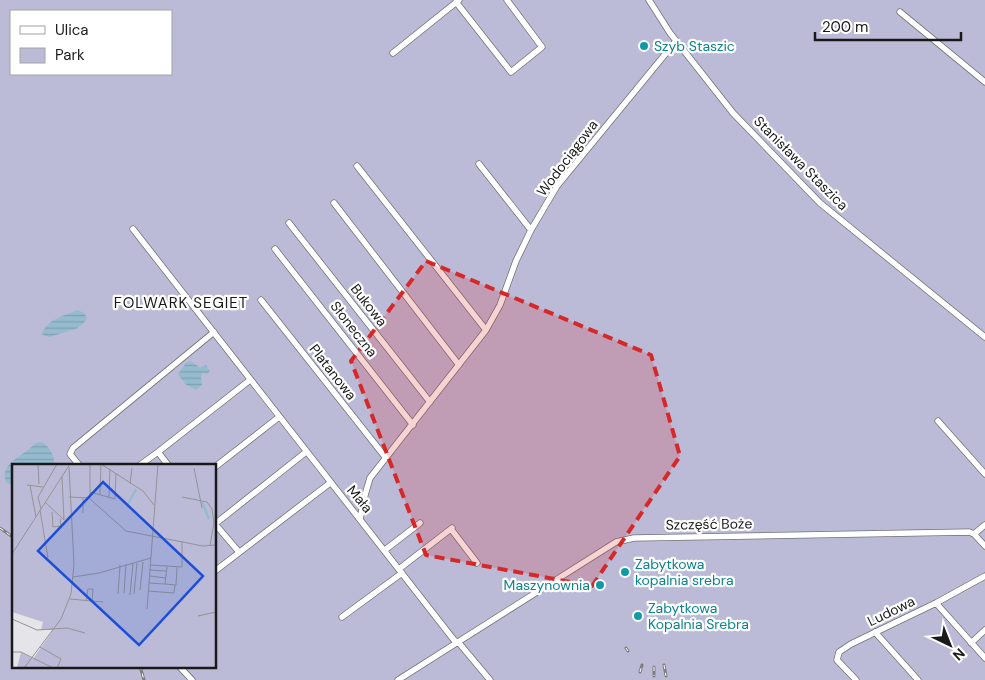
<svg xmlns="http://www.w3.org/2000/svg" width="985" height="680" viewBox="0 0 985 680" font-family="'DM Sans',sans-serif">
<defs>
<pattern id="water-rules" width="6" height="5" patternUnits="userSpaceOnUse" patternTransform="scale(1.25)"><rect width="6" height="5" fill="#95bbcf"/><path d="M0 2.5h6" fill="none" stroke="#80a0b1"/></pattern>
</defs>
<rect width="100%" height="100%" fill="#e4e4e9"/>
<!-- green -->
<path fill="#bbbbd8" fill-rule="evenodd" d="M0,0H985V680H0ZM11,11H171V74H11ZM14,465H215V666H14Z"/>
<!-- water -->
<path fill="url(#water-rules)" d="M78,310L84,313L87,318L83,324L76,329L49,337L43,335L42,334C46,320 65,315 78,310Z
M190,361C198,364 197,370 206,365L210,371L207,374L203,373L201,376L202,385L196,390L185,384L178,374L186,363Z
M42,442C50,447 55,456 54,465H14V486L6,482C0,464 19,458 29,449C34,445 35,442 42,442Z"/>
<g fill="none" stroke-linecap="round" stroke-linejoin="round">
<!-- minor casing -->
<g stroke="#727276" stroke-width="7">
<path id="minor" d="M649,0L670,33L733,113L820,203L985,337
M456,2L511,72L542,47L507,0
M900,12L985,82
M393,53L459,0
M479,164L531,230
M357,166L486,330
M334,203L459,365
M289,223L430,402
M133,229L454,640L459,643L490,680
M275,249L413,425
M261,300L386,458
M938,421L985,474
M158,452L250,380
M79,465L70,454L73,448L214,332
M140,465L158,452L168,465
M215,467L279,417
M360,519L365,495L370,478L486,330L500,305L516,261L531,230L557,186L676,41
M215,524L306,452
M215,524L239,552
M451,529L477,563
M974,534L985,525
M385,550L420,523
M399,569L452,528
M215,571L330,483
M936,603L985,658
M342,617L402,573
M875,632L918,680
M971,643L985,630
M179,666L192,680
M398,680L616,542L634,538L969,532L974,534L985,546
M856,680L837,660L839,652L851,644L936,603L985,576"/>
</g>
<!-- minor -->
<use href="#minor" stroke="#fff" stroke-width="5.5"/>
<!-- rail casing -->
<g stroke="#7e7e81" stroke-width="3">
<path id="rail" d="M0,528L14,538
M626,648L628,651
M664,665L666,676
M140,666L144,680
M654,667V676
M640,672L642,665"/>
</g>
<!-- rail -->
<use href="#rail" stroke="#fff" stroke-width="1" stroke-dasharray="4" stroke-linecap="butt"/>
</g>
<!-- marked area -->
<path fill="#d62828" fill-opacity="0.2" stroke="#d62828" stroke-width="4" stroke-dasharray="10 6" stroke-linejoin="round" d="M426,261L651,355L680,456L592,586L426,555L351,361Z"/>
<!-- markers -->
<g fill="#0f9aa8" stroke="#fff" stroke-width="2">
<circle cx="644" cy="46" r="5"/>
<circle cx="625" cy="572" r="5"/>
<circle cx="600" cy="585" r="5"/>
<circle cx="638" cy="616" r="5"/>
</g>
<g text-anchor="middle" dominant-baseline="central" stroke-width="4.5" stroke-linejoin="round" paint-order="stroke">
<!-- culture labels -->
<g font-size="14" fill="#0d838f" stroke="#fff" text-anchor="start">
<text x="654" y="46">Szyb Staszic</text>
<text x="635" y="564">Zabytkowa<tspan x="635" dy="16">kopalnia srebra</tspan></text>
<text x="590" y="585" text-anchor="end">Maszynownia</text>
<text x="648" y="608">Zabytkowa<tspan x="648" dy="16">Kopalnia Srebra</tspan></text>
</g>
<!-- street labels -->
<g font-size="14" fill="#19191a" stroke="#fff">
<text transform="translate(567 158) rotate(-53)">Wodociągowa</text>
<text transform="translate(801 163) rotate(45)">Stanisława Staszica</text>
<text transform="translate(369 305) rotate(52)">Bukowa</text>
<text transform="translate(354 329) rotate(52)">Słoneczna</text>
<text transform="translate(333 372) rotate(52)">Platanowa</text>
<text transform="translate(360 499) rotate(50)">Mała</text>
<text transform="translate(709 524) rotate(-1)">Szczęść Boże</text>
<text transform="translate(891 611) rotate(-26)">Ludowa</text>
</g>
<!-- neighbourhood labels -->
<g font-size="15" letter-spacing="1" fill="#19191a" stroke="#fff">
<text x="181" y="303">FOLWARK SEGIET</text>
</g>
</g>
<!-- overview -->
<g transform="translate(12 464)">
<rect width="204" height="204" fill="#e4e4e9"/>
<path d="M0,0H204V204H5L9,188L21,195L41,166H29L31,158L0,148Z" fill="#bbbbd8"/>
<path fill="none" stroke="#95bbcf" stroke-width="2.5" d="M190,38L197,55M116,40L124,25"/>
<path fill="none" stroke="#939396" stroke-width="1" d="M26,0L27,20M78,0V35L114,67L191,82L204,81M89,0L131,27L142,41M182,4L190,44M118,20L120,4M15,21L31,23M18,21L24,53M78,28L103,35L104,9M88,30L89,0M57,33L78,34M97,33L98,5M170,33L195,38L200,45L202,59L198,81M33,38L52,56L50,13M29,45L26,33L45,0M28,46L36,94M40,48L41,63L49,62L48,55M71,49V34M0,90L58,0M139,101L170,103V77M155,103L153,120L164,121L165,103M138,106L154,107M138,112L154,114M61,113L87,109L139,94M137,119L153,120M128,126L131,98M136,127L162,129L163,121M112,129L114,100M106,130L108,101M122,130L125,99M118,131L121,99M58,135L91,138M74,137L76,125H81L80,138M135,145L146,0M186,152L204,148M0,155L25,166L55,164L73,169M28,183L49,195L45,204M0,188H9L41,204M12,204L49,155L59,130L62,100L57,3"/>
<path fill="#1d4ed8" fill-opacity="0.15" stroke="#1d4ed8" stroke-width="2.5" d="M91,18L191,112L127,181L26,87Z"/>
<rect width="204" height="204" fill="none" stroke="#19191a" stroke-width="2.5"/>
</g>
<!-- legend -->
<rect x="10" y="10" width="162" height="65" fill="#ffffff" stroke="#a3a3a3"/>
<rect x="20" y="26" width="25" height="8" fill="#ffffff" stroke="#a3a3a3"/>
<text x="55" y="35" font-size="15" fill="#19191a">Ulica</text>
<rect x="20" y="48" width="25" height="15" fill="#bbbbd8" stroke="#a3a3a3"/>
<text x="55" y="60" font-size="15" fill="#19191a">Park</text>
<!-- north arrow -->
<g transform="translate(950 645) rotate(137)" stroke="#ffffff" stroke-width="4" paint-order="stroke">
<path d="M0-4L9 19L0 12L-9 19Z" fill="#19191a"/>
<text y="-8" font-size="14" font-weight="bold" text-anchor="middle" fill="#19191a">N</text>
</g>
<!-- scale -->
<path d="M815 32v8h146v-8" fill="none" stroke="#19191a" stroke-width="2.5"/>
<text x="822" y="32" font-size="15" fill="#19191a" stroke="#ffffff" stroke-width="4" paint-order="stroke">200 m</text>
</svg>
